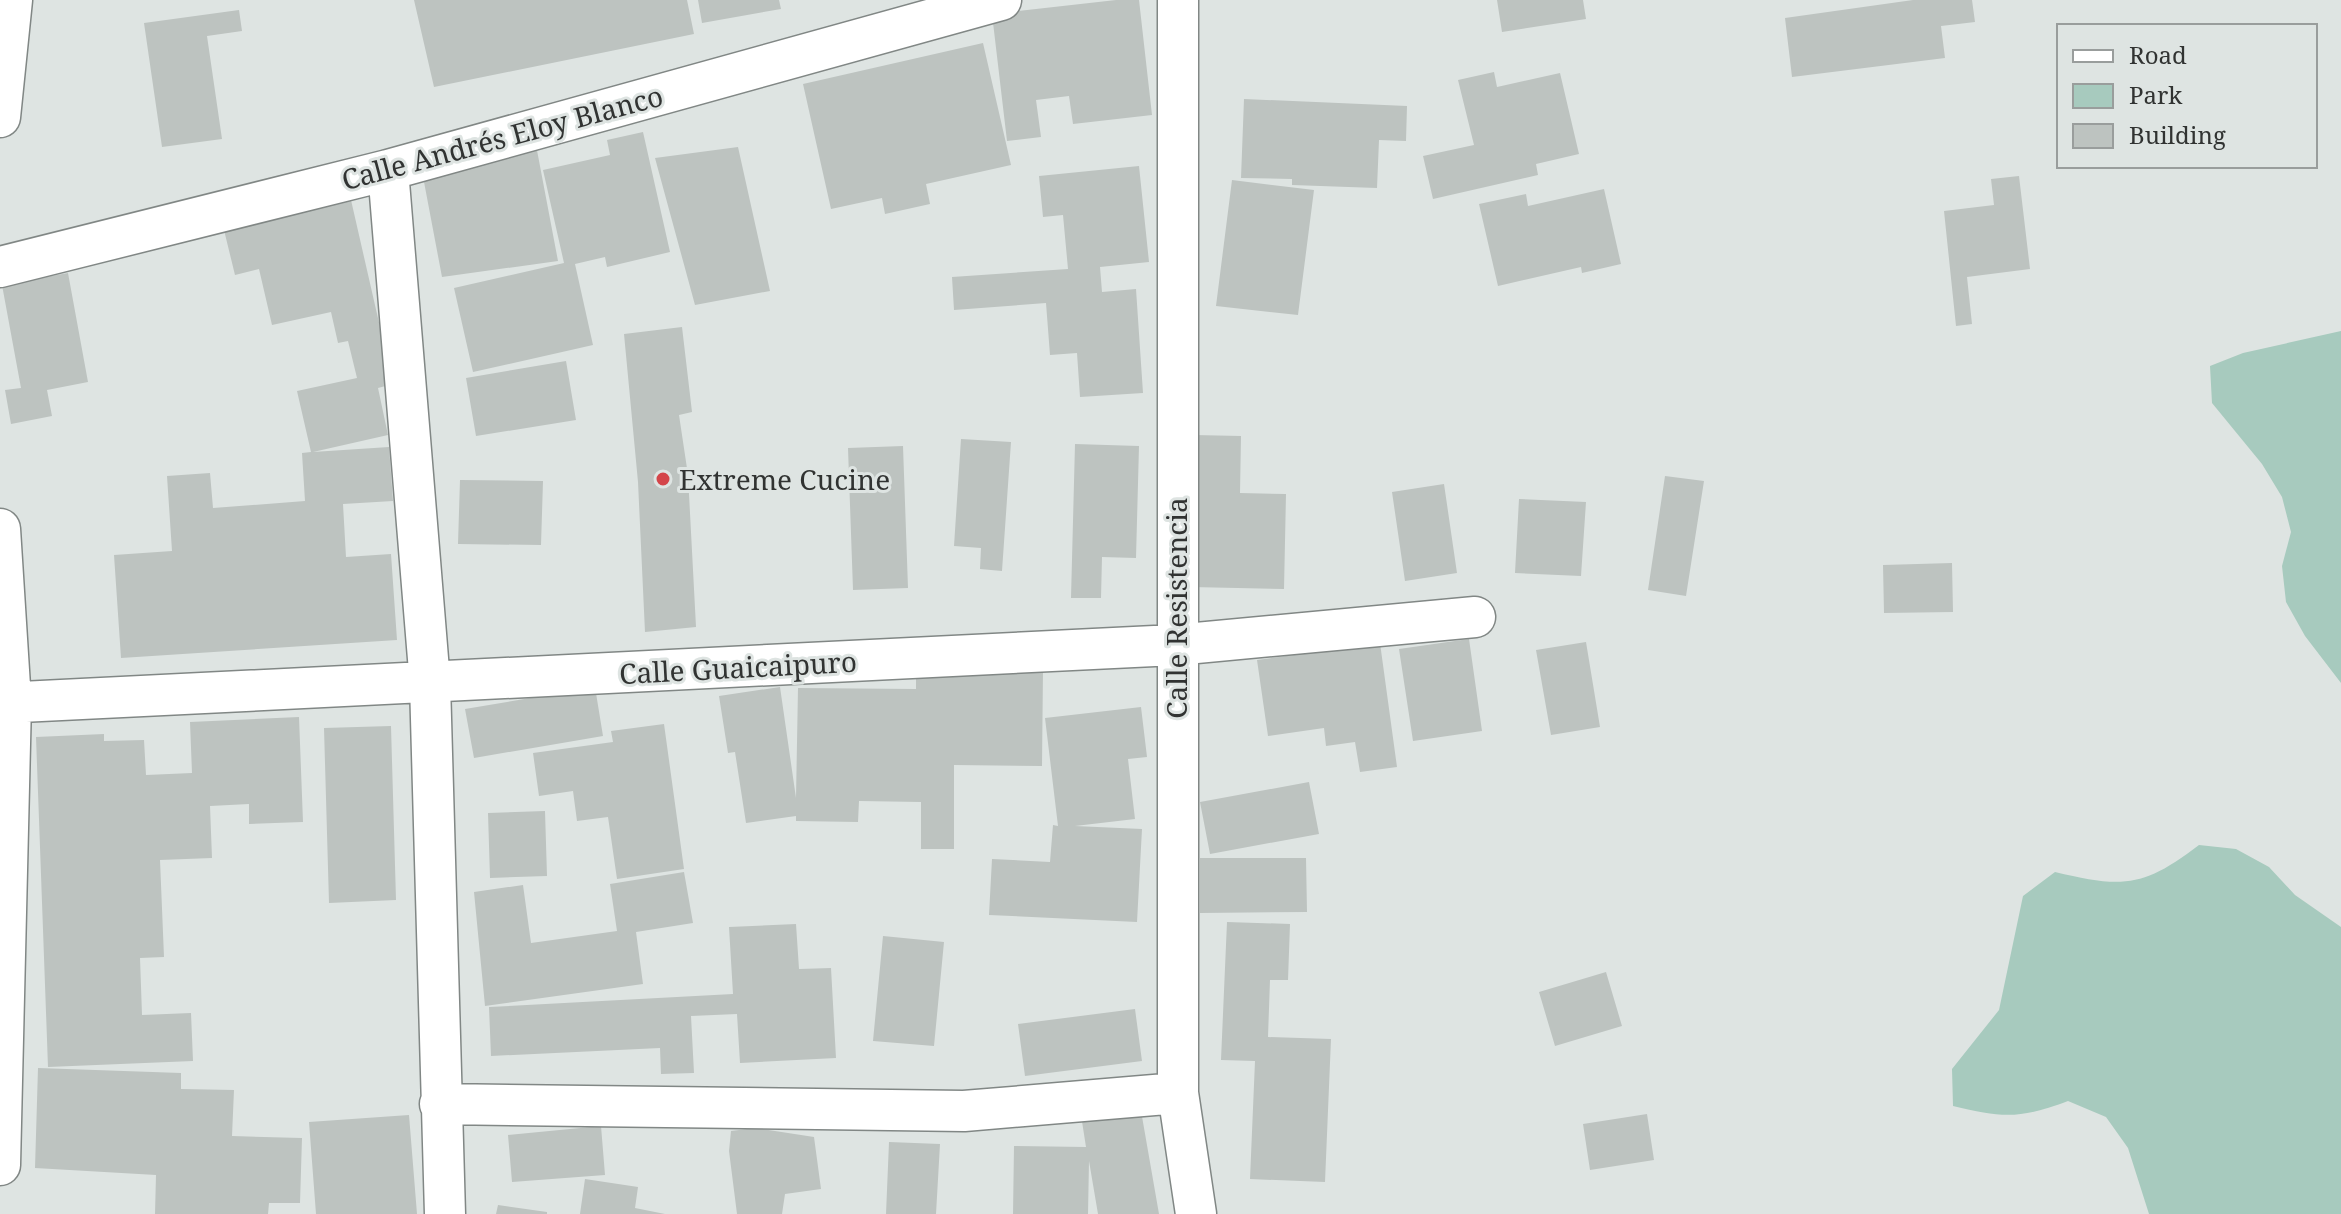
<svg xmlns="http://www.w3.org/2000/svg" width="2341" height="1214" viewBox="0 0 2341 1214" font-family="'Noto Serif',serif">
<rect width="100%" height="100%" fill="#dee4e2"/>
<!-- green -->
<path fill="#a7cabe" d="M2341,331V683L2305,636L2286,602L2282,566L2291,532L2282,497L2262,464L2212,403L2210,366L2243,353Z
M2199,845L2236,849L2269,867L2295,895L2341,927V1214H2149L2128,1148L2106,1117L2068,1101C2020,1119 2003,1118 1953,1106L1952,1069L1999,1010L2023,896L2055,872C2122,888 2143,888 2199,845Z"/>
<!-- building -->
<path fill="#bdc3c0" d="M414,0H687L694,34L434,87Z
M698,0H779L781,9L702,23Z
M1116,0H1139L1152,115L1073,124L1069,96L1036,100L1041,137L1007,141L992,14Z
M1497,0H1583L1586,19L1502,32Z
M1913,0H1972L1975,22L1941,26L1945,58L1792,77L1785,18Z
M239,10L242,31L207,36L222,139L162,147L144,23Z
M983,43L1011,165L926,184L930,204L885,214L882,198L831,209L803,84Z
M1494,72L1497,87L1560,73L1579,154L1536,164L1538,175L1433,199L1423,156L1474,145L1458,80Z
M1244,99L1407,106L1406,141L1379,140L1377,188L1292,185V179L1241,178Z
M643,132L670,252L607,267L605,257L575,264L593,345L473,372L454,288L564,263L543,170L610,155L607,140Z
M536,145L558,261L442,277L421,166Z
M738,147L770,291L695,305L655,158Z
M1139,166L1149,262L1100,267L1102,292L1136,289L1143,393L1080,397L1077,353L1050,355L1046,303L954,310L952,277L1068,269L1063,215L1043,217L1039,176Z
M2019,176L2030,269L1967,277L1972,324L1956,326L1944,211L1994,205L1991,179Z
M1232,180L1314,190L1298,315L1216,306Z
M1604,189L1621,264L1582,273L1581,267L1498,286L1479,204L1526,194L1528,206Z
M351,200L393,384L378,388L388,435L313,452L389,447L393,501L343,504L346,557L391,554L397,640L121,658L114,555L172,551L167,476L210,473L213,508L305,501L302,453L311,452L297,391L357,378L348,341L338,343L331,312L272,325L259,269L235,275L224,230Z
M68,273L88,382L47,390L52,416L11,424L5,390L21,388L2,285Z
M682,327L692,412L679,415L688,475L696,627L645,632L638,482L624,334Z
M566,361L576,420L476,436L466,378Z
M1194,435L1241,436L1240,493L1286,494L1284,589L1191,587Z
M961,439L1011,442L1002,571L980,569L981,548L954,546Z
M1075,444L1139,446L1136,558L1102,557L1101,598H1071Z
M903,446L908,588L853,590L848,448Z
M1665,476L1704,481L1686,596L1648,590Z
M460,480L543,481L541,545L458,544Z
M1444,484L1457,573L1405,581L1392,492Z
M1519,499L1586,502L1581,576L1515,573Z
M1952,563L1953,612L1884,613L1883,565Z
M1469,639L1482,731L1413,741L1399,649Z
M1586,642L1600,727L1551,735L1536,650Z
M1380,643L1397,767L1360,772L1355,742L1326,746L1324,728L1268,736L1257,660Z
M916,668L1043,669L1042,766L954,765V849H921V802L859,801L858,822L796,821V816L746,823L735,752L728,753L719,696L780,687L796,798L798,688L916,689Z
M595,687L603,736L474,758L465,709Z
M1141,707L1147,757L1128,759L1135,819L1075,826L1142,829L1137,922L989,915L992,859L1050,862L1053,825L1058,826L1045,718Z
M299,717L303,822L249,824V804L210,806L212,858L160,860L164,957L140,958L142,1015L191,1013L193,1061L48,1067L36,737L104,734V741L144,740L146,775L192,773L190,722Z
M664,724L684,869L617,879L608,817L577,821L573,791L539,796L533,753L613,742L611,731Z
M391,726L396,900L329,903L324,728Z
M1309,782L1319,834L1210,854L1200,802Z
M545,811L547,876L490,878L488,813Z
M1200,858H1306L1307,912L1200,913Z
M684,872L693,923L636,932L643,984L485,1006L474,892L523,885L531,943L617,931L610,884Z
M1227,922L1290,924L1288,980H1270L1268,1037L1331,1039L1325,1182L1250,1179L1255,1061L1221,1060Z
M796,924L799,969L831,968L836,1058L740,1063L737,1014L691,1016L694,1073L661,1074L660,1048L491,1056L489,1007L733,994L729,927Z
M883,936L944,942L934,1046L873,1041Z
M1606,972L1622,1026L1555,1046L1539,992Z
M1135,1009L1142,1061L1025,1076L1018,1024Z
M38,1068L181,1073V1089L234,1090L232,1136L302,1138L300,1203H269L268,1214H155L156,1175L35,1168Z
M1140,1105L1159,1214H1098L1089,1161L1088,1214H1013L1014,1146L1086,1147L1081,1115Z
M1647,1114L1654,1160L1590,1170L1583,1124Z
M409,1115L417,1214H316L309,1122Z
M601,1126L605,1175L512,1182L508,1135Z
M755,1128L814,1137L821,1189L785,1194L782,1214H737L729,1151L731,1131Z
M889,1142L940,1144L936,1214H886Z
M585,1179L638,1187L635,1208L665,1214H580Z
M498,1205L547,1212V1214H496Z"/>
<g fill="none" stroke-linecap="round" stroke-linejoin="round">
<!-- minor casing -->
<g stroke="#818785" stroke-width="43">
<path id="minor" d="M1178,0V1093L1196,1214
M0,117L12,0
M388,170L430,683L445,1214
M0,267L388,170L1001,0
M0,529L11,702L0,1165
M0,703L1175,645L1475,617
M440,1104L964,1111L1178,1093"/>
</g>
<!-- minor -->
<use href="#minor" stroke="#fff" stroke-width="40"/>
</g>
<!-- markers -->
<circle fill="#d4454a" stroke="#dee4e2" stroke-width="3" cx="663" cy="479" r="8"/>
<g text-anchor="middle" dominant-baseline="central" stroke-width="6" stroke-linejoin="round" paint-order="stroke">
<!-- street labels -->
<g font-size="28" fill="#313332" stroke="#dee4e2">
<text transform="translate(502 137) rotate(-15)">Calle Andrés Eloy Blanco</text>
<text transform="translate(1176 608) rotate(-90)">Calle Resistencia</text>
<text transform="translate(738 667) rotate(-3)">Calle Guaicaipuro</text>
</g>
<!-- poi labels -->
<g font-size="28" fill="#313332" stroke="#dee4e2" text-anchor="start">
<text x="679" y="479">Extreme Cucine</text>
</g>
</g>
<!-- legend -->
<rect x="2057" y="24" width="260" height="144" fill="#dee4e2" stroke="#999d9c" stroke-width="2"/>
<rect x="2073" y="50" width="40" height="12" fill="#ffffff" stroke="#999d9c" stroke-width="2"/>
<text x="2129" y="64" font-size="24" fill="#313332">Road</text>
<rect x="2073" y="84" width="40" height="24" fill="#a7cabe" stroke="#999d9c" stroke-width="2"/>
<text x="2129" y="104" font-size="24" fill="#313332">Park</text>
<rect x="2073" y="124" width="40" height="24" fill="#bdc3c0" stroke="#999d9c" stroke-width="2"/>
<text x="2129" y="144" font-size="24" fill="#313332">Building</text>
</svg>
